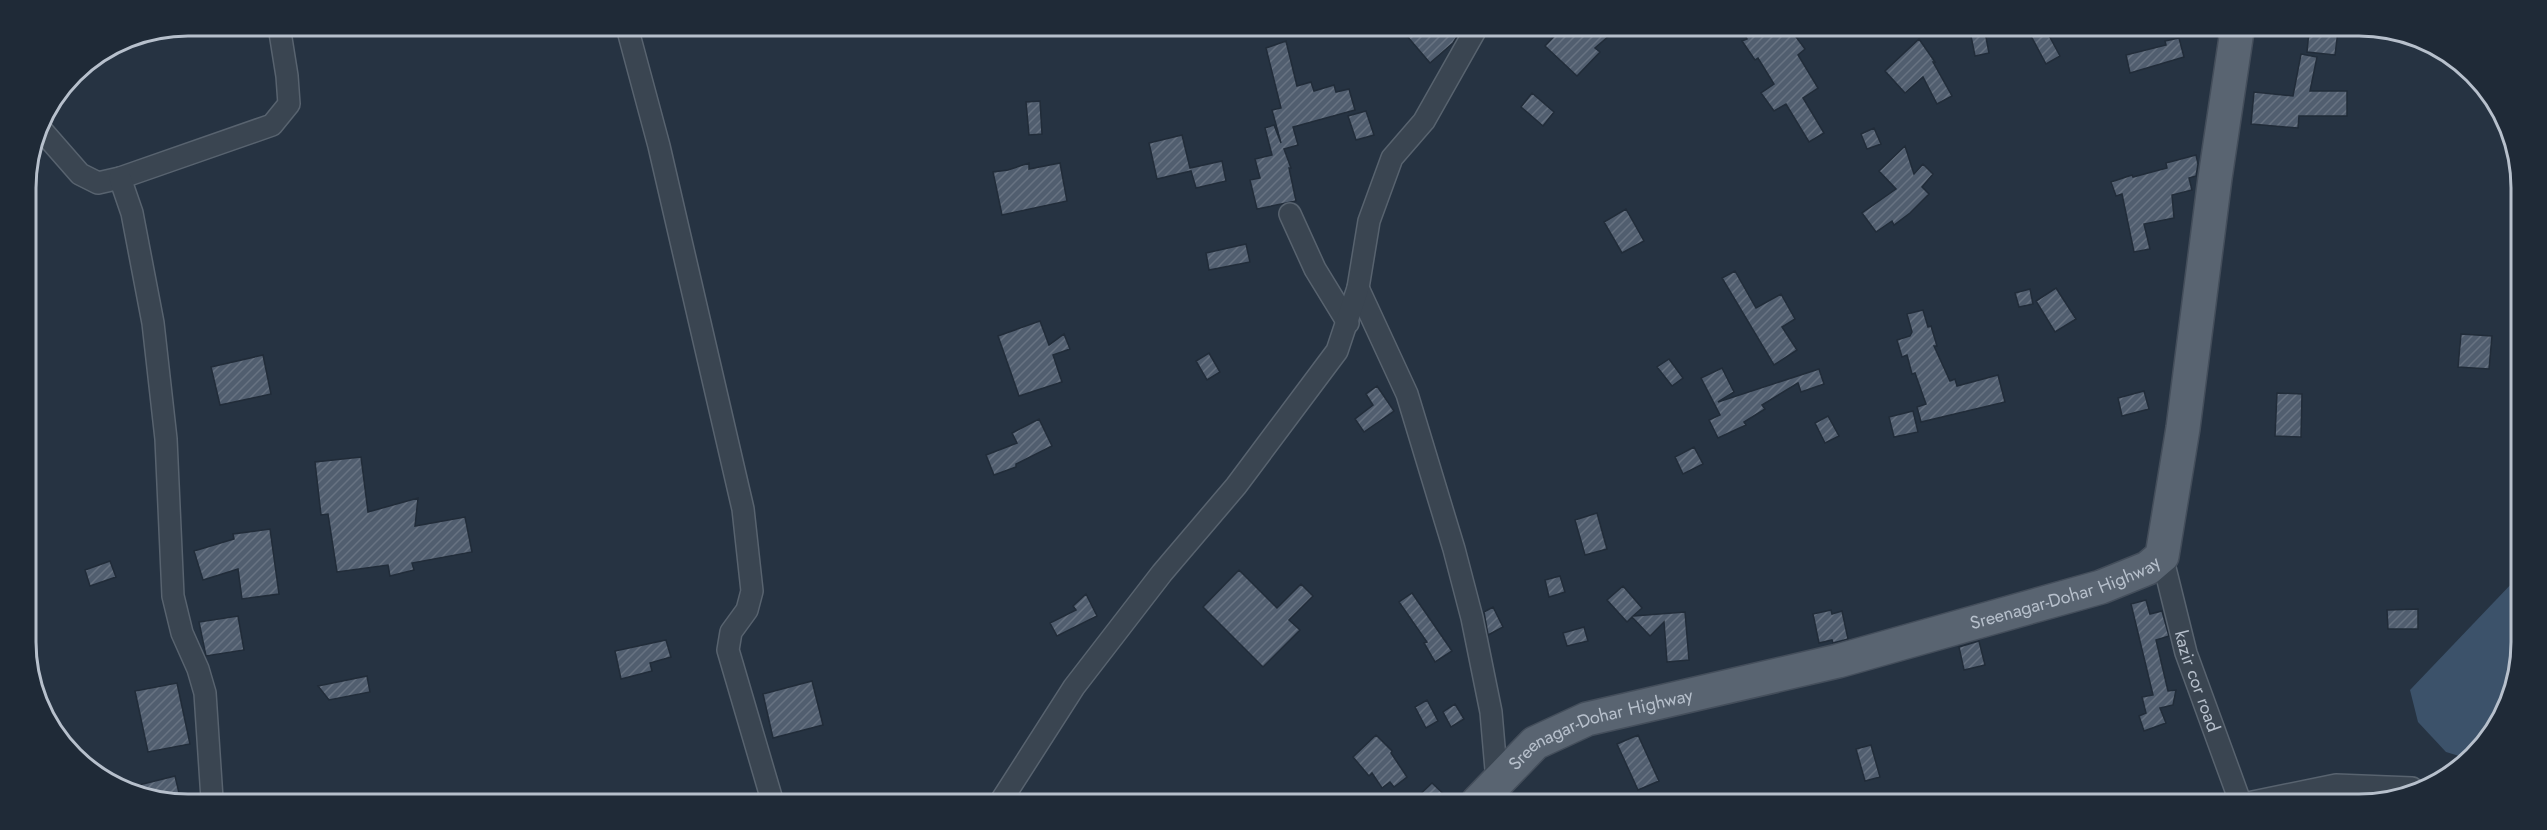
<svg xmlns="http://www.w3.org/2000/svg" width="2547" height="830" viewBox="0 0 2547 830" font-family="Jost,sans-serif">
<defs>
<pattern id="building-hatch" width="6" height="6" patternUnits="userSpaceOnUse" patternTransform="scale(1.5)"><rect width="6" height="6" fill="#515e6f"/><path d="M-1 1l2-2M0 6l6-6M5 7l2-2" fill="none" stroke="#687382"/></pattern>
</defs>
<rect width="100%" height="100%" fill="#263342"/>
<!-- water -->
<path fill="#3c526a" d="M2516,579V685L2494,733L2469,759L2446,752L2418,722L2410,690Z"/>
<!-- building -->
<path fill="url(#building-hatch)" stroke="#212c39" stroke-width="1.5" d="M1401,29H1462L1453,43L1430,63Z
M1561,29H1617L1595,48L1600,52L1577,76L1545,46Z
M1741,29L1791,30L1805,49L1798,55L1818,88L1803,98L1824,133L1809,142L1786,104L1774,111L1761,93L1774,84L1758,58L1755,60L1742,41L1747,39Z
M2041,30H2046L2060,56L2046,64L2031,36Z
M2309,31H2338L2335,55L2307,52Z
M1985,32L1989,53L1975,56L1971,36Z
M2179,38L2184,57L2130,73L2126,55L2166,45L2165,41Z
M1919,39L1935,62H1933L1952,96L1937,104L1923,77L1905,93L1885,71Z
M1286,41L1297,86L1311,82L1314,91L1334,85L1336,92L1349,89L1355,110L1293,127L1298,145L1284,149L1291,168H1289L1296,201L1257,209L1250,180L1260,178L1255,159L1272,155L1265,128L1274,125L1281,143L1272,110L1281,108L1266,48Z
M2301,54L2317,57L2310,91H2347V116H2299L2298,128L2251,124L2254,92L2293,96Z
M1532,93L1554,112L1543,126L1521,107Z
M1040,101L1042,134L1029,135L1026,102Z
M1366,111L1374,135L1356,140L1348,116Z
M1874,128L1881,144L1867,149L1861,134Z
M1182,135L1190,168L1222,161L1226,181L1196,188L1191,171L1157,179L1149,143Z
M1905,146L1914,174L1923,164L1933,174L1922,187L1929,194L1910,213L1894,225L1892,221L1876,232L1862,213L1896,189L1879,171Z
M2196,155L2198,164L2196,176L2189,178L2192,190L2172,195L2174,218L2144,224L2150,249L2134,252L2122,194L2116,196L2111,182L2132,175L2133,177L2167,168L2166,163Z
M1029,163V169L1060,163L1067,201L1002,215L993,172L1008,170Z
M1626,209L1644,241L1622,253L1604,222Z
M1246,244L1250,262L1209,270L1206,253Z
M1735,271L1756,308L1781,294L1795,319L1782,327L1797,350L1774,365L1722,278Z
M2056,288L2076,319L2055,332L2036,301Z
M2030,289L2033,304L2019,307L2015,293Z
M1923,310L1928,327L1931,326L1937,346H1934L1950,381L1955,379L1957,386L1998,375L2005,402L1921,422L1917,407L1926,404L1915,373L1912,374L1907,355L1902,357L1897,340L1910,336L1912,332L1907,314Z
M1040,321L1049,345L1064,334L1070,349L1053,355L1062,382L1019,396L998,336Z
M2461,334L2492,336L2489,369L2458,367Z
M1209,353L1220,372L1207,380L1196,361Z
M263,355L271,394L220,405L211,367Z
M1669,359L1683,378L1672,386L1657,367Z
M1722,368L1734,392L1718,402L1819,369L1824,384L1801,392L1798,383L1762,405L1765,409L1744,422L1746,425L1718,438L1709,420L1720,415L1701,378Z
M1377,386L1394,411L1364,432L1355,419L1373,405L1366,394Z
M2144,391L2149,409L2122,416L2118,398Z
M2277,393L2302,394L2301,437L2275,436Z
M1913,411L1918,432L1894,437L1889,417Z
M1828,416L1839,436L1825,443L1815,423Z
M1039,419L1052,446L1016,464V467L994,475L986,455L1017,443L1012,433Z
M1694,447L1703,464L1683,474L1675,457Z
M361,457L368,512L418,498L415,526L465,517L472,552L412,563L414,570L390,576L388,565L337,572L328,514L321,515L315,462Z
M1597,513L1607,549L1585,555L1575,520Z
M270,529L279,594L242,599L238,569L203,580L194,551L234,539L233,534Z
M110,561L116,577L90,586L85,570Z
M1239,570L1277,608L1301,584L1313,596L1289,620L1300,630L1263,667L1203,607Z
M1560,576L1565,592L1549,597L1545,580Z
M1623,586L1642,608L1633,616L1685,612L1689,660L1667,662L1664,622L1650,636L1632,617L1627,622L1607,600Z
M1412,593L1452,651L1435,662L1424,643L1427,642L1399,602Z
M1086,594L1097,616L1057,636L1050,623L1076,610L1073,606Z
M2146,600L2150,614L2162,611L2169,636L2156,640L2168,691L2176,690L2173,705L2160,708L2166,723L2144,731L2139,716L2146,713L2142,697L2153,695L2131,604Z
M1493,607L1503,627L1488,635L1484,612Z
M2418,609V629H2388L2387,610Z
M1831,610L1832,614L1842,611L1848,639L1833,643L1832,640L1819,643L1813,614Z
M238,616L244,650L206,656L199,622Z
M1584,627L1588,641L1567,646L1563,633Z
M666,640L671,657L650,663L652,671L621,679L615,651Z
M1979,641L1985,665L1964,670L1959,647Z
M367,676L370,692L329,700L318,686Z
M812,681L823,725L773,738L763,694Z
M177,683L190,744L148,752L135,691Z
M1427,700L1438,721L1426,728L1415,707Z
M1455,704L1464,719L1451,727L1443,712Z
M1376,735L1392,751L1391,753L1407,777L1394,787L1390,782L1382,788L1372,773L1369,776L1353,757Z
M1638,735L1659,781L1638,790L1617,744Z
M1871,745L1880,777L1865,781L1856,749Z
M175,776L179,793L154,799H145L127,788Z
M1432,783L1452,802H1412Z"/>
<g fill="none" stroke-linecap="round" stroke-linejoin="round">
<!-- minor casing -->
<g stroke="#58636f" stroke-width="24">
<g id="minor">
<path d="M627,27L659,146L743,509L752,591L747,610L731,632L728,650L772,800"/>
<path d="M38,126L80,174L98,183L120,178L272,125L289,104L287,76L279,26"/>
<path d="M120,178L132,213L153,323L166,439L173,596L182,633L198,669L205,693L212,799"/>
<path d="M1290,214L1315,269L1348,323"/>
<path d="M1358,288L1407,394L1454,549L1472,618L1491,712L1497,781"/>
<path id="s1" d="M2162,556L2186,653L2241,804"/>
<path d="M1001,801L1074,687L1162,573L1236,486L1337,351L1358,288L1369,221L1392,158L1424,121L1476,29"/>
<path d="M2243,804L2336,785L2412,788"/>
</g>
</g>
<!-- primary casing -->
<g stroke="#444e5b" stroke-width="36">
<g id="primary">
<path id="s2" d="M1478,802L1535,743L1587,719L1838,661L2101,587L2148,568L2162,556L2183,428L2215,178L2237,31"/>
</g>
</g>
<!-- minor -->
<use href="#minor" stroke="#3a4551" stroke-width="21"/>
<!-- primary -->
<use href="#primary" stroke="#596471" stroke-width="33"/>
</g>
<g text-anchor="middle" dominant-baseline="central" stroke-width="4.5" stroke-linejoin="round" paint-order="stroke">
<!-- street labels -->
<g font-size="18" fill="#b7c0cc" stroke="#1f2a37">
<text stroke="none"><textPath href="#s2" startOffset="634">Sreenagar-Dohar Highway</textPath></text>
<text stroke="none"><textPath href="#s1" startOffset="130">kazir cor road</textPath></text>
<text stroke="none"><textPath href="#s2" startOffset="148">Sreenagar-Dohar Highway</textPath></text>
</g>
</g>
<!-- crop -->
<path d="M0 0H2547V830H0ZM188 36H2359A152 152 0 0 1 2511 188V642A152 152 0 0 1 2359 794H188A152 152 0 0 1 36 642V188A152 152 0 0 1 188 36Z" fill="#1f2a37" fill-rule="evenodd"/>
<path fill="none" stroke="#b7c0cc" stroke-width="3" d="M188 36H2359A152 152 0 0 1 2511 188V642A152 152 0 0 1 2359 794H188A152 152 0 0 1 36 642V188A152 152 0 0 1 188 36Z"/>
</svg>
